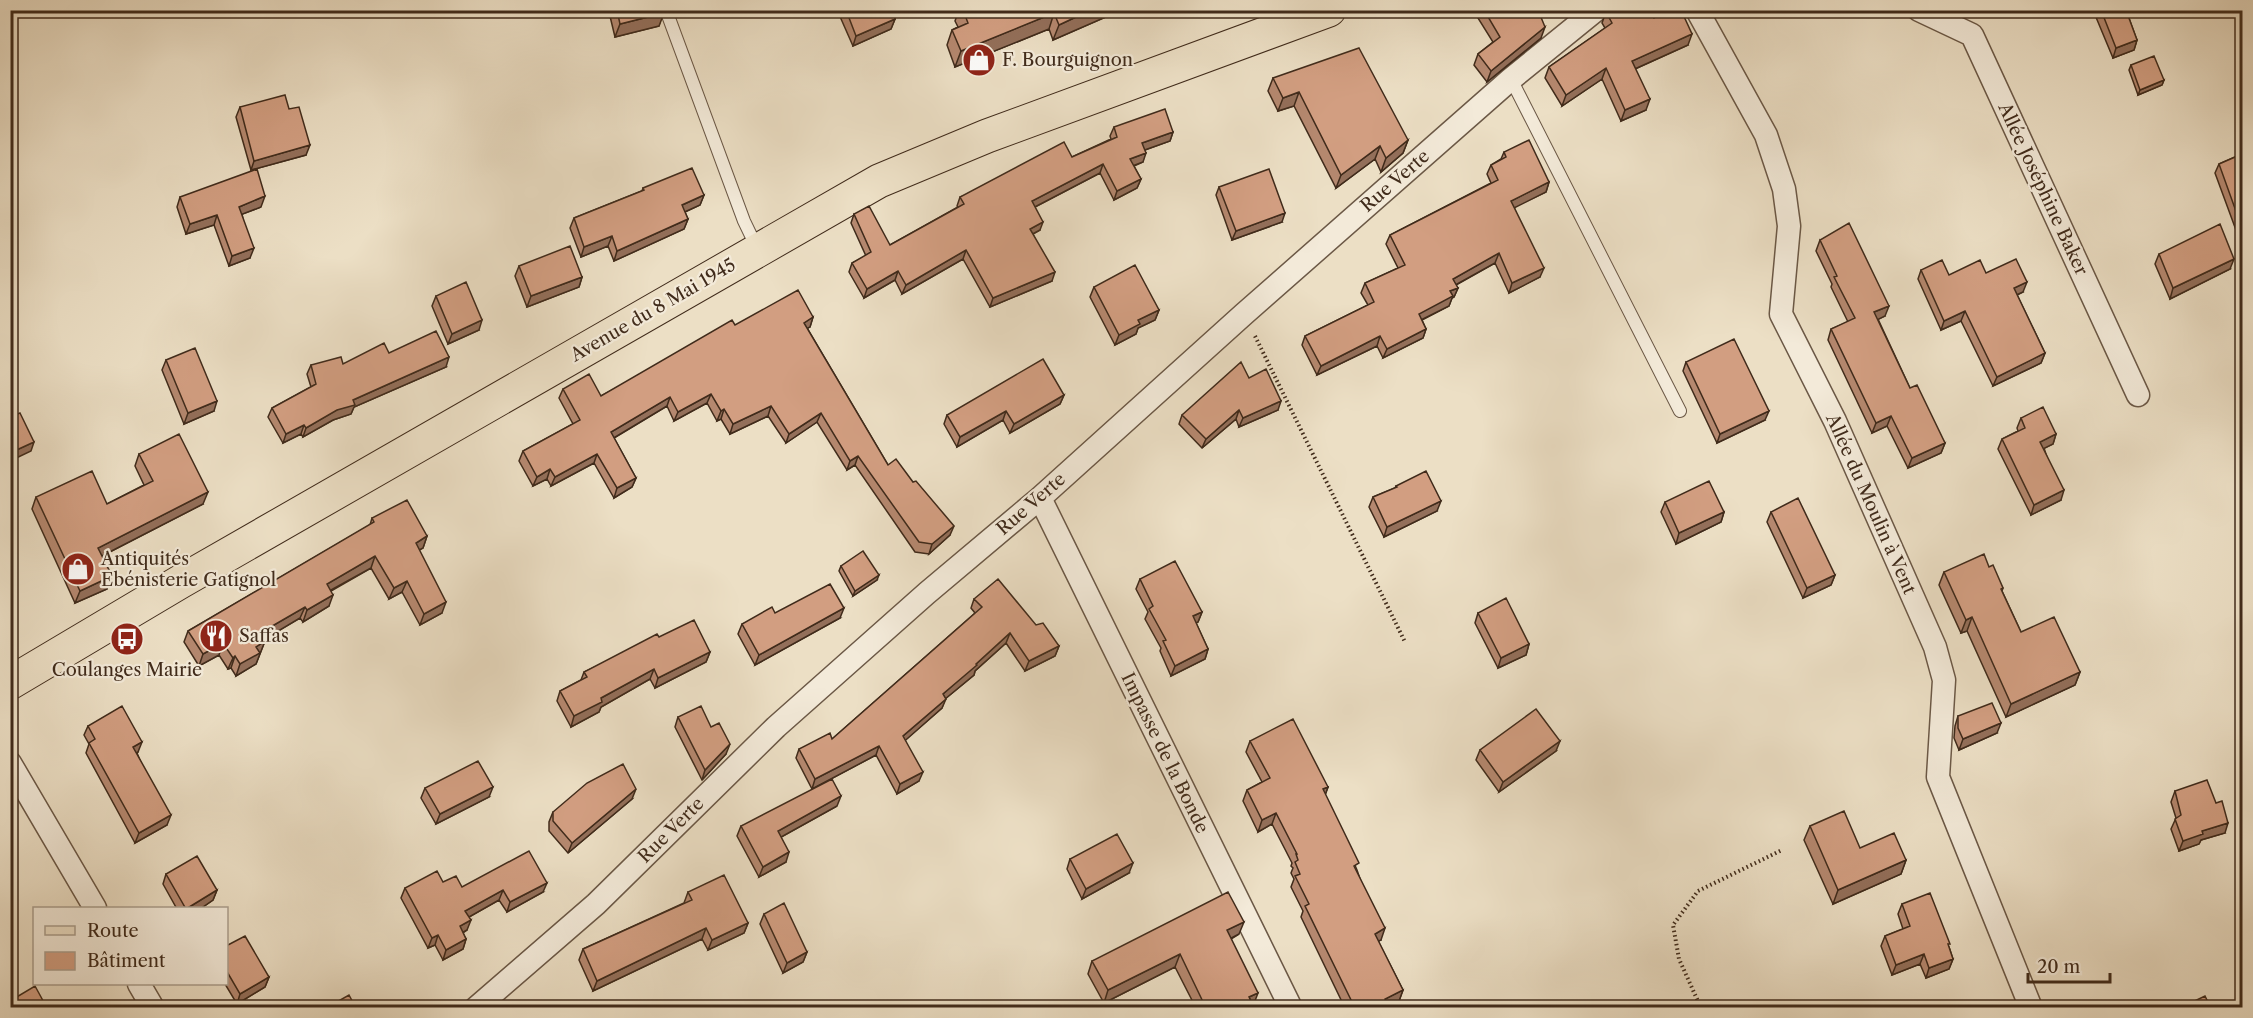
<svg xmlns="http://www.w3.org/2000/svg" width="2253" height="1018" viewBox="0 0 2253 1018" font-family="'Libre Caslon Text',serif">
<rect width="100%" height="100%" fill="#ecdfc5"/>
<filter id="stains"><feTurbulence type="fractalNoise" baseFrequency=".00333" numOctaves="4"/><feColorMatrix values="0 0 0 0 .2 0 0 0 0 .09 0 0 0 0 .02 0 0 0 .5 -.17"/></filter>
<radialGradient id="worn" r=".72"><stop offset=".6" stop-color="#630" stop-opacity="0"/><stop offset="1" stop-color="#630" stop-opacity=".3"/></radialGradient>
<g fill="none" stroke-linecap="round" stroke-linejoin="round">
<!-- service casing -->
<g stroke="#6b5846" stroke-width="14">
<path id="service" d="M666,10L744,221L757,248
M1511,79L1680,411"/>
</g>
<!-- minor casing -->
<g stroke="#6b5846" stroke-width="25">
<path id="minor" d="M1697,10L1766,135L1784,189L1789,226L1781,314L1835,421L1935,647L1944,680L1938,777L2031,1008
M1919,10L1972,35L2138,395
M1040,498L1291,1008
M10,763L95,908
M139,984L153,1008
M476,1008L596,904L776,727L927,593L1040,498L1244,314L1511,79L1596,10"/>
</g>
<!-- primary casing -->
<g stroke="#402b1b" stroke-width="35">
<path id="primary" d="M10,683L180,582L879,181L987,136L1329,10"/>
</g>
<!-- path -->
<path stroke="#402b1b" stroke-width="4" stroke-dasharray="1.5 3" stroke-linecap="butt" d="M1255,336L1405,642
M1701,1008L1679,959L1673,925L1698,891L1782,850"/>
<!-- service -->
<use href="#service" stroke="#f3ead9" stroke-width="12"/>
<!-- minor -->
<use href="#minor" stroke="#f3ead9" stroke-width="22"/>
<!-- primary -->
<use href="#primary" stroke="#ecdfc5" stroke-width="33"/>
</g>
<!-- wall -->
<path fill="#b5886f" stroke="#402b1b" stroke-width="1.5" d="M610,10H663L659,26L615,37L609,12Z
M839,10H891L895,19L891,29L853,46L838,12Z
M959,10H1116L1115,13L1053,40L1049,29L955,67L947,45L952,30L958,27L955,21Z
M1473,10H1547L1539,13L1541,38L1487,82L1474,65L1478,54L1493,42Z
M2093,10H2126L2137,40L2134,50L2113,58Z
M1606,12L1654,18L1688,45L1635,69L1646,110L1621,121L1602,79L1562,106L1545,78L1549,67L1605,28L1602,23Z
M2131,65L2164,80L2162,85L2138,95L2129,70Z
M1273,78L1408,140L1403,153L1381,172L1375,159L1336,188L1294,106L1278,111L1268,91Z
M240,107L289,109L306,155L251,170L236,117Z
M1114,127L1173,132L1170,141L1145,150L1143,162L1134,166L1141,179L1137,188L1114,200L1100,173L1035,207L1040,230L1033,234L1052,281L990,307L963,259L902,294L895,280L864,298L849,272L852,263L866,256L851,223L854,214L890,245L958,207L957,206L960,197L1072,157L1111,139L1110,136Z
M1504,152L1549,182L1546,192L1514,207L1540,277L1509,293L1495,263L1456,285L1458,288L1454,297L1452,298L1449,306L1422,320L1426,329L1423,338L1383,358L1377,346L1317,375L1302,345L1305,336L1368,305L1361,293L1365,283L1398,268L1386,244L1390,235L1491,183L1487,174L1491,165L1501,159Z
M2242,154V240L2240,241L2215,173L2219,164Z
M1219,187L1282,222L1232,240L1216,195Z
M643,188L704,195L700,205L685,212L688,219L684,229L614,261L608,246L581,257L570,228L574,218L642,191Z
M180,197L261,207L242,214L250,258L229,266L214,225L186,234L177,207Z
M1820,240L1885,316L1878,319L1910,388L1945,443L1941,453L1908,468L1887,426L1872,433L1828,340L1831,329L1848,322L1831,287L1832,284L1816,251Z
M2159,254L2230,269L2170,299L2155,264Z
M519,266L582,277L579,287L527,307L515,276Z
M1921,270L1949,275L1986,273L2023,292L2017,295L2045,353L2041,363L1993,386L1961,321L1941,330L1918,279Z
M1094,287L1159,310L1155,320L1138,328L1136,334L1115,345L1090,297Z
M436,296L479,330L448,344L432,306Z
M813,317L810,327L807,328L888,465L950,535L929,554L915,552L855,465L847,470L817,422L786,443L768,416L730,434L721,419L717,421L707,403L674,421L667,406L614,438L636,478L632,487L614,498L594,463L551,486L547,479L533,486L519,461L523,451L573,424L559,398L563,389L601,396L735,325Z
M2242,326V353L2238,336L2241,327Z
M389,353L446,367L354,407L351,414L333,420L303,437L301,434L283,443L268,417L272,408L311,387L307,374L311,365L343,364Z
M166,360L214,411L184,424L162,370Z
M1686,362L1765,420L1717,443L1683,371Z
M1249,378L1278,410L1239,427L1236,419L1202,448L1179,424L1182,415Z
M1064,395L1060,404L1010,433L1003,420L957,447L944,424L947,415Z
M2021,418L2056,434L2053,444L2044,448L2061,500L2031,515L1998,449L2002,439L2018,431L2017,428Z
M139,454L203,504L102,556L112,576L107,589L75,603L32,509L36,497L107,504L144,485L135,466Z
M1396,486L1437,511L1384,537L1369,507L1373,497L1395,488Z
M1665,502L1724,512L1721,522L1676,544L1661,512Z
M1771,512L1835,575L1831,585L1803,598L1767,522Z
M372,518L427,536L423,548L419,550L442,613L420,625L402,592L389,599L371,568L331,591L329,606L303,622L300,618L264,639L265,641L256,664L236,676L231,668L228,669L219,655L199,666L184,642L188,631L370,525Z
M841,566L877,580L853,596L839,571Z
M1989,567L2003,588L2002,591L2021,632L2080,672L2075,685L2006,717L1967,631L1961,633L1939,585L1944,572Z
M1140,579L1202,612L1198,622L1196,623L1208,649L1205,659L1171,676L1160,651L1161,648L1145,619L1148,612L1136,589Z
M974,599L1036,625L1059,646L1055,656L1025,671L1006,643L975,671L974,675L945,699L942,708L905,740L919,781L897,794L876,755L812,789L796,758L799,749L832,739L975,613L971,608Z
M775,613L840,618L755,665L738,634L742,624Z
M1478,613L1529,644L1526,655L1498,668L1475,623Z
M659,637L710,652L706,662L655,688L650,679L601,707L599,712L571,727L557,701L560,691L581,680L584,672Z
M1958,716L1997,733L1959,750L1954,738L1955,726Z
M678,717L711,727L726,754L702,780L675,727Z
M88,726L138,752L137,753L167,825L135,843L86,753L89,744L84,735Z
M1250,741L1328,787L1325,795L1357,870L1381,940L1378,941L1403,990L1399,1001L1389,1007V1008H1345L1301,917L1303,911L1291,887L1294,879L1291,873L1293,868L1291,866L1292,863L1272,824L1258,832L1243,801L1247,790L1262,782L1246,752Z
M1480,750L1556,751L1499,792L1476,760Z
M425,788L489,797L436,824L421,798Z
M2175,791L2225,833L2201,840L2199,844L2179,851L2171,829L2176,818L2171,802Z
M632,799L568,853L549,831V822L553,812Z
M837,806L781,837L786,862L759,877L737,836L741,826Z
M1810,826L1860,848L1906,860L1901,874L1833,904L1804,840Z
M1070,859L1129,873L1082,899L1067,869Z
M166,874L217,890L213,900L200,909H177L163,884Z
M443,882L462,887L543,892L507,912L499,900L469,917L467,930L463,933L466,939L463,949L443,960L435,945L428,948L401,898L405,888Z
M688,892L748,923L744,933L708,950L702,939L593,991L579,960L583,949L684,903Z
M1902,904L1949,947L1953,959L1949,969L1926,978L1920,964L1892,975L1881,946L1885,936L1903,929L1898,914Z
M764,914L807,952L803,962L783,973L760,924Z
M1239,934L1231,939L1254,1008H1196L1175,967L1104,1003L1088,974L1092,961Z
M226,946L269,977L265,987L237,1004L225,984H226Z"/>
<!-- shaded-wall -->
<path fill="#936f5a" stroke="#402b1b" stroke-width="1.5" d="M1091,10H1116L1115,13L1053,40L1059,25Z
M664,13L659,26L615,37L620,24Z
M1054,13L1049,29L955,67L961,51Z
M895,19L891,29L853,46L856,36Z
M1545,27L1541,38L1487,82L1491,71Z
M1692,34L1688,45L1628,72L1632,61Z
M2137,40L2134,50L2113,58L2116,48Z
M1606,68L1602,79L1562,106L1566,95Z
M2164,80L2162,85L2138,95L2140,90Z
M1299,92L1294,106L1278,111L1283,98Z
M1650,99L1646,110L1621,121L1625,110Z
M1173,132L1170,141L1139,152L1142,143Z
M1408,140L1403,153L1381,172L1386,158Z
M310,145L306,155L251,170L254,161Z
M1380,146L1375,159L1336,188L1341,175Z
M1146,153L1143,162L1127,168L1130,159Z
M1103,164L1100,173L1029,210L1032,201Z
M1141,179L1137,188L1114,200L1117,191Z
M1549,182L1546,192L1508,211L1511,201Z
M704,195L700,205L678,215L682,205Z
M265,196L261,207L235,217L239,207Z
M1285,213L1282,222L1232,240L1236,231Z
M217,215L214,225L186,234L190,224Z
M688,219L684,229L614,261L617,251Z
M1043,222L1040,230L1027,237L1030,229Z
M612,236L608,246L581,257L584,247Z
M254,248L250,258L229,266L232,256Z
M966,250L963,259L902,294L906,285Z
M1499,253L1495,263L1450,288L1453,279Z
M2234,259L2230,269L2170,299L2173,288Z
M1544,268L1540,277L1509,293L1512,283Z
M898,271L895,280L864,298L867,289Z
M1055,272L1052,281L990,307L993,298Z
M582,277L579,287L527,307L531,296Z
M2027,282L2023,292L2010,298L2014,288Z
M1458,288L1454,297L1452,298L1449,306L1415,323L1419,314L1450,291Z
M1889,306L1885,316L1871,323L1874,312Z
M1159,310L1155,320L1138,328L1136,334L1115,345L1119,335L1138,320Z
M1965,311L1961,321L1941,330L1944,321Z
M813,317L810,327L801,332L804,323Z
M482,320L479,330L448,344L452,334Z
M1426,329L1423,338L1383,358L1387,349Z
M1380,336L1377,346L1317,375L1321,366Z
M2045,353L2041,363L1993,386L1997,377Z
M449,357L446,367L354,407L351,414L333,420L303,437L306,428L353,400Z
M711,394L707,403L674,421L678,412Z
M1064,395L1060,404L1010,433L1014,424Z
M670,397L667,406L607,442L611,432Z
M217,401L214,411L184,424L188,413Z
M1281,401L1278,410L1239,427L1243,418Z
M771,406L768,416L730,434L733,424Z
M724,409L721,419L717,421L721,411Z
M1239,410L1236,419L1202,448L1206,439Z
M1006,411L1003,420L957,447L960,437Z
M1769,411L1765,420L1717,443L1720,434Z
M821,413L817,422L786,443L789,434Z
M1891,416L1887,426L1872,433L1876,423Z
M304,425L301,434L283,443L286,434Z
M2056,434L2053,444L2037,452L2040,442Z
M34,442L31,451L10,461V453Z
M1945,443L1941,453L1908,468L1912,458Z
M597,454L594,463L551,486L555,477Z
M858,456L855,465L847,470L850,461Z
M550,469L547,479L533,486L537,477Z
M636,478L632,487L614,498L617,488Z
M2064,490L2061,500L2031,515L2034,505Z
M208,492L203,504L94,560L98,548Z
M1441,501L1437,511L1384,537L1387,527Z
M1724,512L1721,522L1676,544L1679,533Z
M954,526L950,535L929,554L932,544Z
M427,536L423,548L412,554L416,543Z
M375,556L371,568L322,595L327,584Z
M879,575L877,580L853,596L855,591Z
M1835,575L1831,585L1803,598L1807,588Z
M112,576L107,589L75,603L80,591Z
M407,581L402,592L389,599L394,588Z
M333,595L329,606L303,622L307,610Z
M446,602L442,613L420,625L424,614Z
M305,607L300,618L255,645L260,633Z
M844,608L840,618L755,665L759,655Z
M1202,612L1198,622L1190,626L1193,616Z
M1972,617L1967,631L1961,633L1966,620Z
M1010,633L1006,643L975,671L974,675L939,704L943,694Z
M265,641L256,664L236,676L240,664L256,647Z
M223,643L219,655L199,666L203,654Z
M1529,644L1526,655L1498,668L1501,658Z
M1059,646L1055,656L1025,671L1029,661Z
M1208,649L1205,659L1171,676L1175,666Z
M710,652L706,662L655,688L658,678Z
M235,656L231,668L228,669L233,658Z
M654,669L650,679L601,707L599,712L571,727L574,716L601,698Z
M2080,672L2075,685L2006,717L2011,704Z
M946,699L942,708L899,746L903,736Z
M2001,723L1997,733L1959,750L1963,739Z
M1560,741L1556,751L1499,792L1503,782Z
M142,742L138,752L130,757L133,747Z
M730,744L726,754L702,780L705,770Z
M879,746L876,755L812,789L815,779Z
M923,772L919,781L897,794L900,784Z
M493,787L489,797L436,824L440,814Z
M1328,787L1324,798L1323,789Z
M636,789L632,799L568,853L572,843Z
M841,796L837,806L774,841L778,831Z
M1276,813L1272,824L1258,832L1262,820Z
M171,815L167,825L135,843L139,833Z
M2228,823L2225,833L2201,840L2199,844L2179,851L2183,841L2202,831Z
M789,852L786,862L759,877L763,867Z
M1906,860L1901,874L1833,904L1838,890Z
M1133,863L1129,873L1082,899L1086,889Z
M547,883L543,892L507,912L510,902Z
M217,890L213,900L200,909H186Z
M503,890L499,900L462,921L465,911Z
M471,920L467,930L456,936L460,926Z
M1244,922L1239,934L1222,943L1227,930Z
M748,923L744,933L708,950L712,940Z
M706,928L702,939L593,991L597,981Z
M1385,928L1381,940L1371,945L1375,934Z
M438,935L435,945L428,948L432,938Z
M466,939L463,949L443,960L446,950Z
M807,952L803,962L783,973L787,963Z
M1180,954L1175,967L1104,1003L1108,990Z
M1924,954L1920,964L1892,975L1896,965Z
M1953,959L1949,969L1926,978L1929,968Z
M269,977L265,987L237,1004L240,994Z
M1403,990L1399,1001L1387,1008L1385,999Z
M1258,993L1253,1006L1249,997Z"/>
<!-- building -->
<path fill="#d29e81" stroke="#402b1b" stroke-width="1.5" d="M617,10H663L664,13L620,24Z
M846,10H891L895,19L856,36Z
M963,10H1091L1059,25L1054,13L961,51L952,30L968,23Z
M1484,10H1538L1545,27L1491,71L1478,54L1500,37Z
M1607,10H1651L1654,18L1668,10H1681L1692,34L1632,61L1650,99L1625,110L1606,68L1566,95L1549,67L1612,23L1606,12Z
M2101,10H2126L2137,40L2116,48Z
M1359,48L1408,140L1386,158L1380,146L1341,175L1299,92L1283,98L1273,78Z
M2154,56L2164,80L2140,90L2131,65Z
M285,95L289,109L299,107L310,145L254,161L240,107Z
M1165,109L1173,132L1142,143L1146,153L1130,159L1141,179L1117,191L1103,164L1032,201L1043,222L1030,229L1055,272L993,298L966,250L906,285L898,271L867,289L852,263L871,252L854,214L869,206L890,245L964,204L960,197L1064,142L1072,157L1117,137L1114,127Z
M1529,140L1549,182L1511,201L1544,268L1512,283L1499,253L1453,279L1458,288L1450,291L1453,296L1419,314L1426,329L1387,349L1380,336L1321,366L1305,336L1374,302L1365,283L1405,265L1390,235L1498,180L1491,165L1506,157L1504,152Z
M2242,154V228L2219,164Z
M692,168L704,195L682,205L688,219L617,251L612,236L584,247L574,218L644,190L643,188Z
M257,169L265,196L239,207L254,248L232,256L217,215L190,224L180,197Z
M1269,169L1285,213L1236,231L1219,187Z
M1849,223L1889,306L1874,312L1910,388L1917,385L1945,443L1912,458L1891,416L1876,423L1831,329L1855,318L1834,277L1837,276L1820,240Z
M2220,224L2234,259L2173,288L2159,254Z
M570,246L582,277L531,296L519,266Z
M2016,259L2027,282L2014,288L2045,353L1997,377L1965,311L1944,321L1921,270L1942,260L1949,275L1980,260L1986,273Z
M1135,265L1159,310L1138,320L1140,324L1119,335L1094,287Z
M466,282L482,320L452,334L436,296Z
M798,290L813,317L804,323L888,465L896,459L913,482L916,481L954,526L932,544L919,542L858,456L850,461L821,413L789,434L771,406L733,424L724,409L721,411L711,394L678,412L670,397L611,432L636,478L617,488L597,454L555,477L550,469L537,477L523,451L580,420L563,389L589,374L601,396L732,320L735,325Z
M436,331L449,357L353,400L355,405L337,410L306,428L304,425L286,434L272,408L316,384L311,365L341,357L343,364L384,343L389,353Z
M1734,339L1769,411L1720,434L1686,362Z
M195,348L217,401L188,413L166,360Z
M1043,359L1064,395L1014,424L1006,411L960,437L947,415Z
M1241,362L1249,378L1266,369L1281,401L1243,418L1239,410L1206,439L1182,415Z
M2043,407L2056,434L2040,442L2064,490L2034,505L2002,439L2025,428L2021,418Z
M20,413L34,442L10,453V417Z
M179,434L208,492L98,548L112,576L80,591L36,497L92,471L107,504L153,481L139,454Z
M1426,471L1441,501L1387,527L1373,497L1397,487L1396,486Z
M1709,481L1724,512L1679,533L1665,502Z
M1798,498L1835,575L1807,588L1771,512Z
M407,500L427,536L416,543L446,602L424,614L407,581L394,588L375,556L327,584L333,595L307,610L305,607L260,633L265,641L256,647L260,653L240,664L235,656L233,658L223,643L203,654L188,631L374,522L372,518Z
M863,551L879,575L855,591L841,566Z
M1984,554L1989,567L1993,565L2003,588L2001,589L2021,632L2054,617L2080,672L2011,704L1972,617L1966,620L1944,572Z
M1175,561L1202,612L1193,616L1208,649L1175,666L1163,641L1166,640L1149,609L1153,606L1140,579Z
M998,579L1036,625L1043,623L1059,646L1029,661L1010,633L976,664L977,665L943,694L946,699L903,736L923,772L900,784L879,746L815,779L799,749L830,733L832,739L982,607L974,599Z
M830,584L844,608L759,655L742,624L772,607L775,613Z
M1506,598L1529,644L1501,658L1478,613Z
M694,620L710,652L658,678L654,669L601,698L602,702L574,716L560,691L587,677L584,672L657,634L659,637Z
M1992,703L2001,723L1963,739L1958,728V716Z
M122,706L142,742L133,747L171,815L139,833L89,743L95,739L88,726Z
M701,706L711,727L719,723L730,744L705,770L678,717Z
M1536,709L1560,741L1503,782L1480,750Z
M1293,719L1328,787L1323,789L1359,863L1354,866L1385,928L1375,934L1403,990L1385,999L1389,1008H1355L1305,906L1309,904L1295,876L1300,874L1295,862L1298,860L1296,854H1297L1276,813L1262,820L1247,790L1270,778L1250,741Z
M478,761L493,787L440,814L425,788Z
M623,764L636,789L572,843L553,821V812L587,783Z
M832,779L841,796L778,831L789,852L763,867L741,826Z
M2207,780L2216,803L2222,801L2228,823L2202,831L2203,834L2183,841L2175,819L2181,815L2175,791Z
M1844,811L1860,848L1894,833L1906,860L1838,890L1810,826Z
M1117,834L1133,863L1086,889L1070,859Z
M529,851L547,883L510,902L503,890L465,911L471,920L460,926L466,939L446,950L438,935L432,938L405,888L437,871L443,882L456,876L462,887Z
M197,856L217,890L186,909L166,874Z
M724,875L748,923L712,940L706,928L597,981L583,949L692,900L688,892Z
M1228,892L1244,922L1227,930L1258,993L1249,997L1254,1008H1206L1180,954L1108,990L1092,961Z
M1930,893L1950,944H1948L1953,959L1929,968L1924,954L1896,965L1885,936L1910,926L1902,904Z
M784,903L807,952L787,963L764,914Z
M245,936L269,977L240,994L226,970V946Z
M35,986L47,1008H10V1001Z
M349,995L356,1008H326Z
M2205,996L2211,1008H2180Z"/>
<!-- icons -->
<defs>
<g id="shop-disc" transform="scale(1.725)"><circle r="9.5" fill="#8f2418" stroke="#f3ead9"/><path d="M-5-2.5h2.3a2.7 3.5 0 0 1 5.4 0H5L5.5 6h-11ZM-1.5-2.5h3a1.5 2.3 0 0 0-3 0Z" fill="#fff"/></g>
<g id="restaurant-disc" transform="scale(1.725)"><circle r="9.5" fill="#8f2418" stroke="#f3ead9"/><path d="M-5-6h1v4h1v-4h1v4h1v-4h1v5L-1.5 .5V6h-2V.5L-5-1ZM5-6V6H3V1.5H1.5Q1.5-4 5-6Z" fill="#fff"/></g>
<g id="bus-disc" transform="scale(1.725)"><circle r="9.5" fill="#8f2418" stroke="#f3ead9"/><path d="M-5-6H5V4H4V6H2V4H-2V6H-4V4H-5ZM-3.5-4V0h7V-4ZM-3.5 1.2v1.5H-2V1.2ZM2 1.2v1.5H3.5V1.2Z" fill="#fff"/></g>
</defs>
<g fill-rule="evenodd">
<use href="#shop-disc" x="979" y="60"/>
<use href="#shop-disc" x="78" y="569"/>
<use href="#restaurant-disc" x="216" y="636"/>
<use href="#bus-disc" x="127" y="639"/>
</g>
<g text-anchor="middle" dominant-baseline="central" stroke-width="4.5" stroke-linejoin="round" paint-order="stroke">
<!-- poi labels -->
<g font-size="18" fill="#402b1b" stroke="#f3ead9" text-anchor="start">
<text x="1002" y="60">F. Bourguignon</text>
<text x="101" y="559">Antiquités<tspan x="101" dy="21">Ebénisterie Gatignol</tspan></text>
<text x="239" y="636">Saffas</text>
<text x="127" y="670" text-anchor="middle">Coulanges Mairie</text>
</g>
<!-- street labels -->
<g font-size="18" fill="#402b1b" stroke="#f3ead9">
<text transform="translate(1395 181) rotate(-41)">Rue Verte</text>
<text transform="translate(2043 189) rotate(65)">Allée Joséphine Baker</text>
<text transform="translate(653 310) rotate(-30)">Avenue du 8 Mai 1945</text>
<text transform="translate(1031 504) rotate(-41)">Rue Verte</text>
<text transform="translate(1871 504) rotate(66)">Allée du Moulin à Vent</text>
<text transform="translate(1165 753) rotate(64)">Impasse de la Bonde</text>
<text transform="translate(671 830) rotate(-45)">Rue Verte</text>
</g>
</g>
<!-- margin -->
<rect width="2253" height="1018" fill="none" stroke="#ecdfc5" stroke-width="36"/>
<rect x="12" y="12" width="2229" height="994" fill="none" stroke="#402b1b" stroke-width="3"/>
<rect x="18" y="18" width="2217" height="982" fill="none" stroke="#402b1b" stroke-width="1.5"/>
<!-- legend -->
<rect x="33" y="907" width="195" height="78" fill="#f3ead9" stroke="#ab9e8d" stroke-width="1.5"/>
<rect x="45" y="926" width="30" height="9" fill="#ecdfc5" stroke="#ab9e8d" stroke-width="1.5"/>
<text x="87" y="937" font-size="18" fill="#402b1b">Route</text>
<rect x="45" y="952" width="30" height="18" fill="#d29e81" stroke="#ab9e8d" stroke-width="1.5"/>
<text x="87" y="967" font-size="18" fill="#402b1b">Bâtiment</text>
<!-- scale -->
<path d="M2028 973v9h82v-9" fill="none" stroke="#402b1b" stroke-width="3"/>
<text x="2037" y="973" font-size="18" fill="#402b1b" stroke="#f3ead9" stroke-width="4.5" paint-order="stroke">20 m</text>
<rect width="100%" height="100%" filter="url(#stains)"/>
<rect width="100%" height="100%" fill="url(#worn)"/>
</svg>
